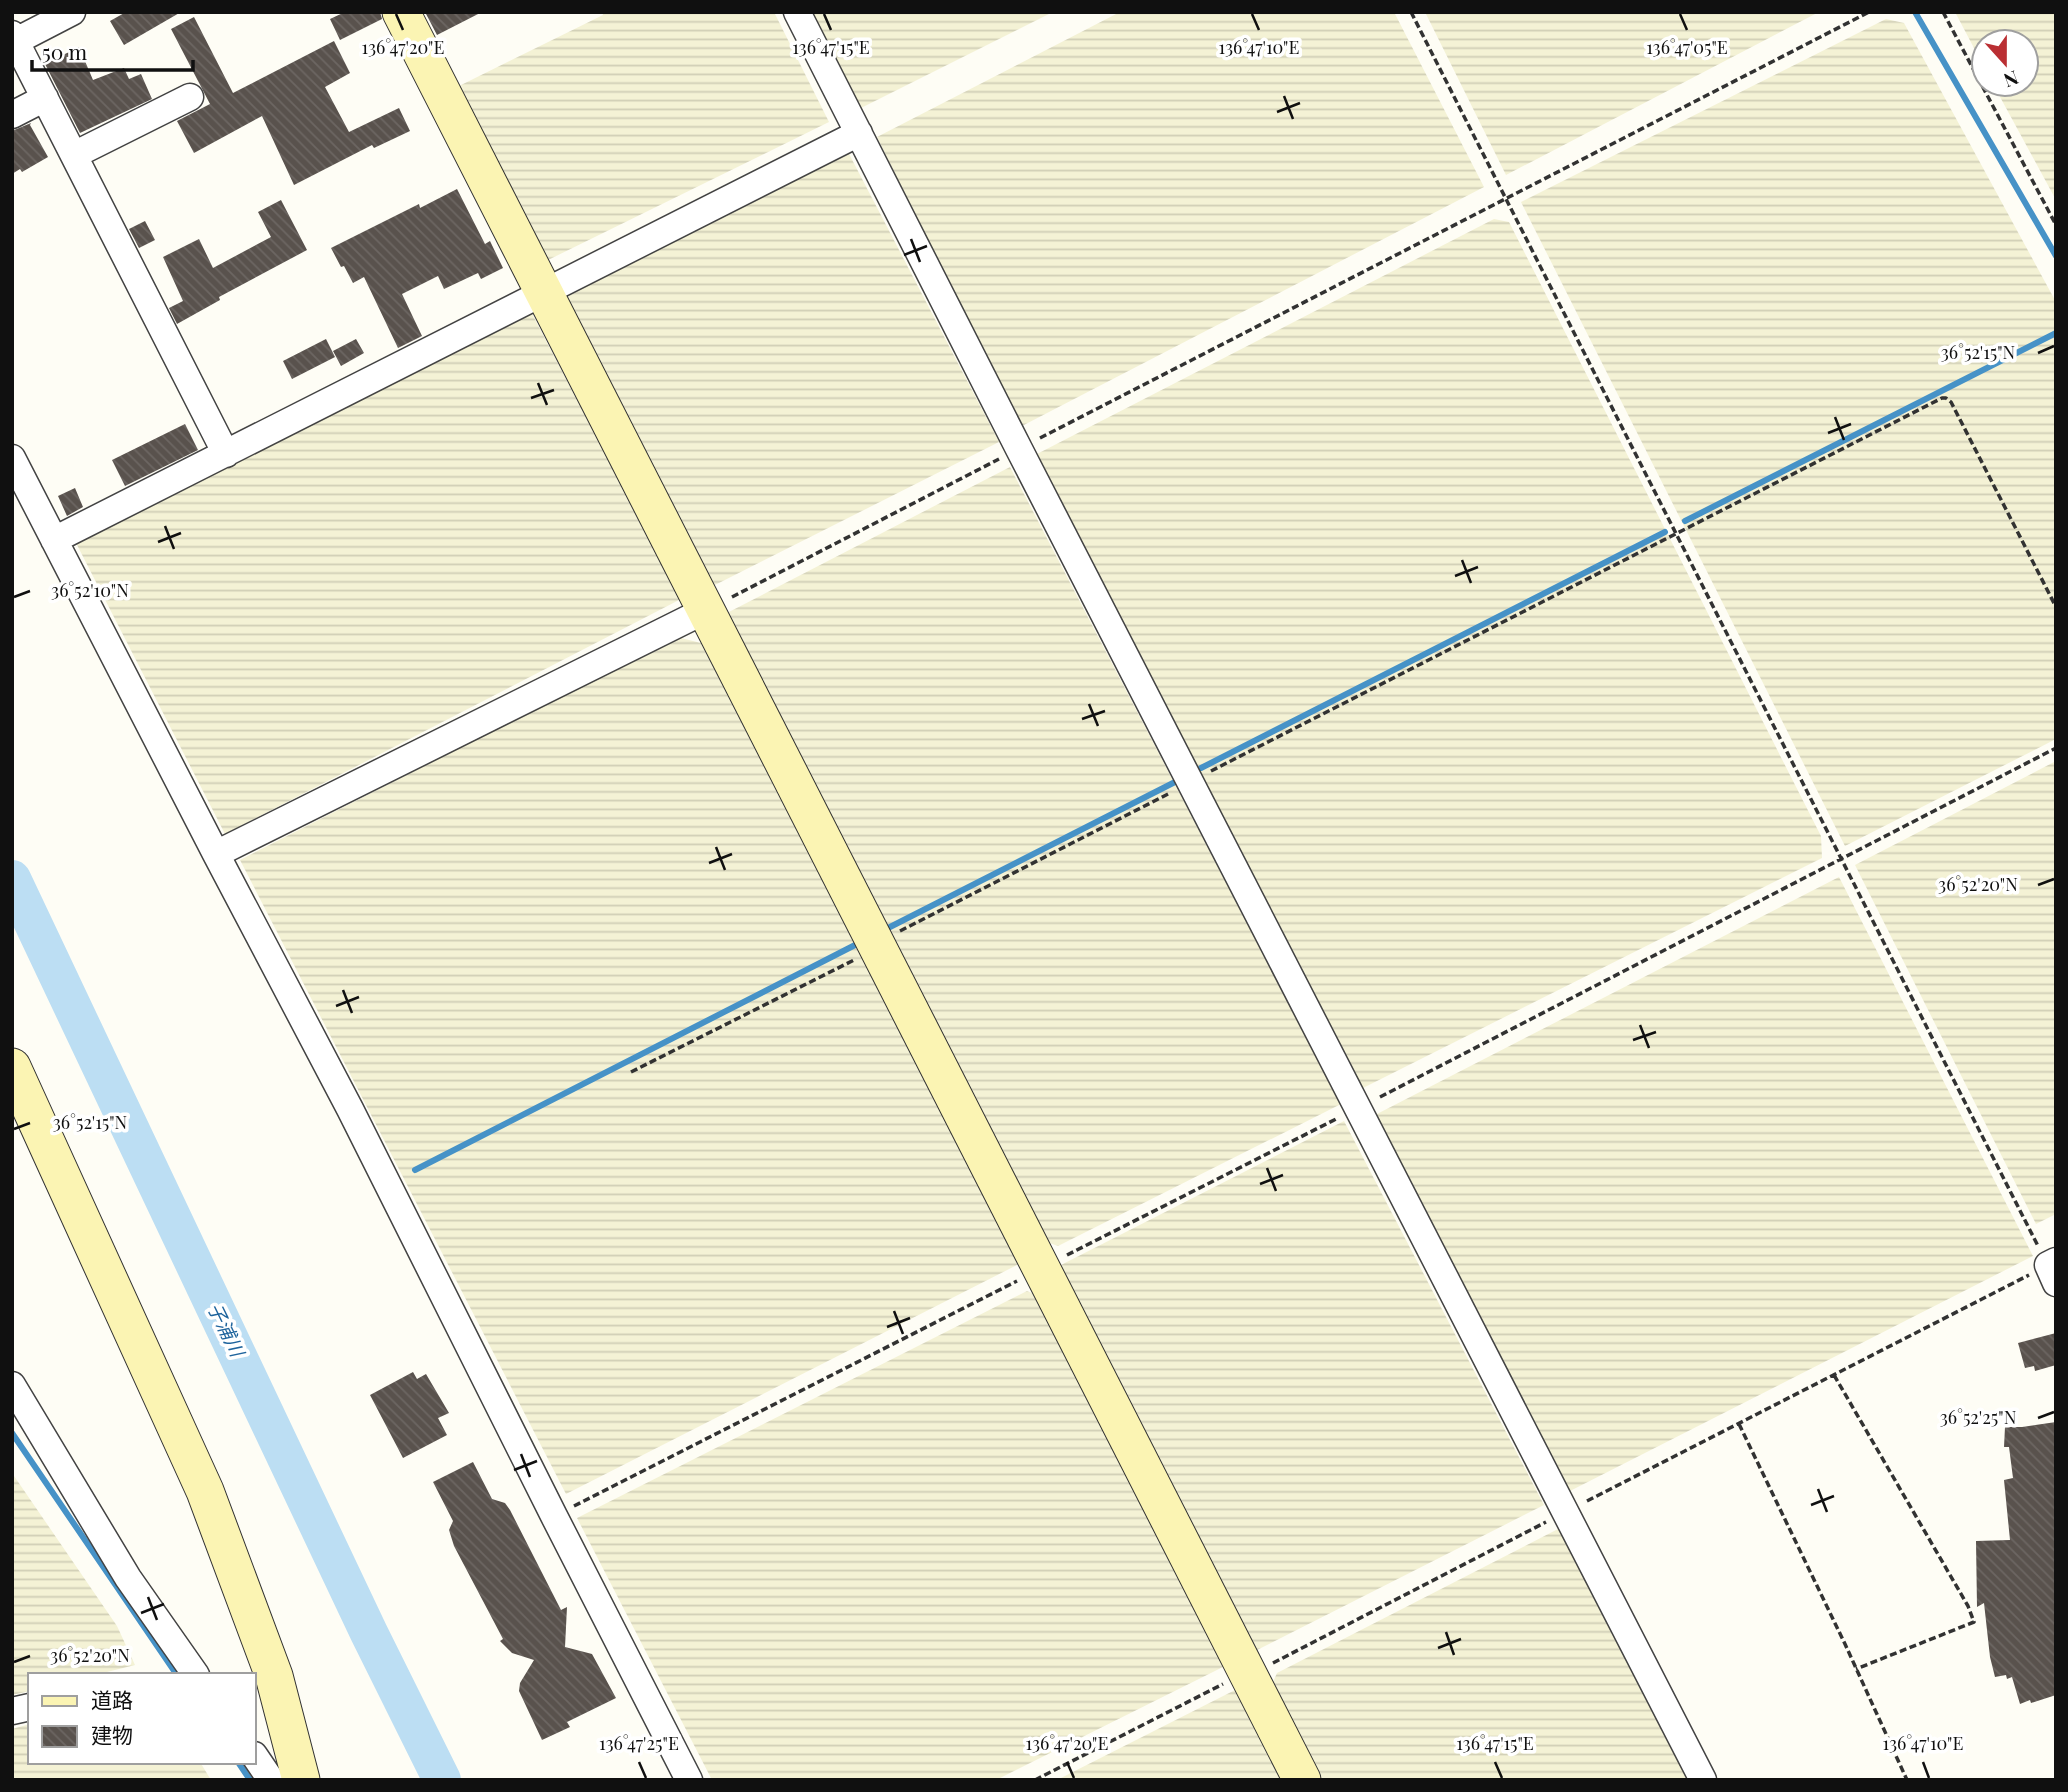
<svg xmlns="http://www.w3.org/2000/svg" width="2068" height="1792" viewBox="0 0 2068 1792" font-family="'Playfair Display','Noto Sans JP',serif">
<defs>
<pattern id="farmland-rules" width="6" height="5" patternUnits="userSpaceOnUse" patternTransform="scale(1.75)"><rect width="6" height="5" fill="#f4f2d5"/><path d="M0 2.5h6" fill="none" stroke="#d0ceb6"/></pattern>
<pattern id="building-back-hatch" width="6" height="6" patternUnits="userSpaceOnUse" patternTransform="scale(1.75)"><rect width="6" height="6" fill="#59524d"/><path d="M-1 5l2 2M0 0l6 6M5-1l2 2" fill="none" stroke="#6c6662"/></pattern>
</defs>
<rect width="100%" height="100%" fill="#fefdf5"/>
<!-- farmland -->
<path fill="url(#farmland-rules)" d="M602,12H774L829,122L544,262L455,88L603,15Z
M812,12H1053L861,108Z
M1120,12H1394L1484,187L1020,427L877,137Z
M1425,12H1819L1506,175Z
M1955,12H2056V200L1993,84H2026V42H1984V67Z
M1886,19L1904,23L2056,302V739L1845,846L1521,202Z
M846,148L999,442L713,586L560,289Z
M1494,219L1509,222L1821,836L1822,858L1361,1089L1037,454Z
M528,306L681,599L225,834L75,541Z
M1010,467L1341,1104L1058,1246L1044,1241L725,614Z
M677,637L701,643L1019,1264L566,1494L240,860Z
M2056,761V1214L2036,1224L1855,865Z
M1839,877L2033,1256L1568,1492L1375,1115Z
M1344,1121L1544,1505L1253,1652L1057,1267Z
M1027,1291L1039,1296L1227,1665L996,1780H712L577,1518Z
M12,1473L117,1626L135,1665L95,1675H30V1691L12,1695Z
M1558,1529H1563L1689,1780H1320L1275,1689L1273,1682L1277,1673Z
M1239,1688L1283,1780H1057Z
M30,1724V1762H200L211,1780H12V1729Z"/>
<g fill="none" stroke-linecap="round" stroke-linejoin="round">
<!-- stream -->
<path stroke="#4692c7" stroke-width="6" d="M1915,12L2056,256
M1685,521L2056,333
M1201,768L1665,532
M890,927L1175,782
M415,1170L857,944
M12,1433L177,1675
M238,1762L250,1780"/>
<!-- river -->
<path stroke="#bcdef3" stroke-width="38" d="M12,879L369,1633L442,1780"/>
</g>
<!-- building -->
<path fill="url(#building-back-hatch)" d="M126,12H181L124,45L110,21Z
M345,12H380L382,19L340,40L330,19Z
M425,12H482L437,35Z
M194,17L233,93L334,41L350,73L325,87L349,132L399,108L410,131L374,148L372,145L294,185L262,116L194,153L177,121L210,104L171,29Z
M79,47L93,80L124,68L129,79L141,74L152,99L80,133L45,64Z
M31,123L30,125L48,157L22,172L20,169L12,174V131Z
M457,189L485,244L490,241L503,268L481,279L478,273L444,289L438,276L402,294L422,336L398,348L364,277L353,283L344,266L341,267L331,248L419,204L420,208Z
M281,200L307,250L219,297L220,300L177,324L169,308L183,301L163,257L199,239L213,268L271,237L258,212Z
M145,221L155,240L139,248L129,229Z
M326,339L335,357L292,379L283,361Z
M356,339L364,353L341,366L333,351Z
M185,424L198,450L125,486L112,460Z
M75,488L83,507L67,516L58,496Z
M2056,1333V1365L2035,1371L2034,1366L2025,1368L2018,1343Z
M413,1372L417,1379L426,1374L449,1413L438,1418L447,1435L403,1458L370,1395Z
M2056,1422V1695L2031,1703L2030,1700L2020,1704L2012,1677L2007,1679L2006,1675L1995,1677L1990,1657L1984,1603L1977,1607L1976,1541L2010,1540L2004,1480L2013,1478L2009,1447H2004L2005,1427H2022Z
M473,1462L492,1499L505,1503L510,1510L561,1610L567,1607L565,1647L592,1654L616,1698L567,1722L570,1727L542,1740L519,1691L520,1683L534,1660L512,1653L500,1641L503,1639L454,1546L449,1530L453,1521L433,1482Z"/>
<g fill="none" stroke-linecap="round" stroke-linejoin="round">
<!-- street casing -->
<g stroke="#434343" stroke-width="29">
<path id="street" d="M797,12L1019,449L1703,1780
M12,34L226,454
M16,41L72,12
M12,115L45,98
M74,155L190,97
M12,458L216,854L350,1109L554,1516L689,1780
M54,540L859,133
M216,854L706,610
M2056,1261L2048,1265L2056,1283
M12,1385L128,1578L196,1675
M12,1711L30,1707
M254,1755L271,1780"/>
</g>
<!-- secondary casing -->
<g stroke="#323232" stroke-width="39">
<path id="secondary" d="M401,12L1302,1780
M12,1067L205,1491L274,1676L301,1780"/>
</g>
<!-- path -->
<path stroke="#323232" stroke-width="3.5" stroke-dasharray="7 3.5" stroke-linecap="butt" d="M1411,12L2038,1246
M1943,12L2056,225
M1040,438L1869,12
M732,597L999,459
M1211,771L1942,398H1946L1951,402L2056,607
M900,931L1170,793
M631,1072L854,960
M1380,1097L2056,748
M1067,1255L1338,1118
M1834,1375L1968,1606L1974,1622L1856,1669
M1739,1424L1845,1644L1907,1780
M1587,1501L2029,1275
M574,1506L1017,1281
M1273,1663L1546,1522
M1035,1780L1223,1684"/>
<!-- street -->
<use href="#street" stroke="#fff" stroke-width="26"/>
<!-- secondary -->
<use href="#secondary" stroke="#fbf4b3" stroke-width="37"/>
</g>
<!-- ticks -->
<path fill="none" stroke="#101010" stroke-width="2.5" d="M396,14L403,30M824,14L831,30M1252,14L1259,30M1680,14L1687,30M1284,96L1293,119M1277,112L1300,103M911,239L920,262M904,255L927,246M2038,353L2054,346M538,383L547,405M531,398L554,390M1835,417L1844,440M1828,433L1851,424M165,526L174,549M158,542L181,533M1462,560L1471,583M1455,576L1478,567M14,597L30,591M1089,704L1098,726M1082,719L1105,711M716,847L725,870M709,863L732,854M2038,885L2054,879M343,990L352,1013M336,1006L359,997M1640,1025L1649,1048M1633,1040L1656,1032M14,1129L30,1123M1267,1168L1276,1191M1260,1184L1283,1175M894,1311L903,1334M887,1327L910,1318M2038,1418L2054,1412M521,1454L530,1477M514,1470L537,1461M1818,1489L1827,1512M1811,1505L1834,1496M148,1597L157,1620M141,1613L164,1604M1446,1632L1454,1655M1438,1648L1461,1639M14,1662L30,1656M639,1762L646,1778M1067,1762L1074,1778M1495,1762L1502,1778M1923,1762L1929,1778"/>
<g text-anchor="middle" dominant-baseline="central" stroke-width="7" stroke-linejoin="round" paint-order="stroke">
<!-- water labels -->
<g font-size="19" font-style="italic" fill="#1f649d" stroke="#fff">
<text transform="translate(227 1329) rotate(64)">子浦川</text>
</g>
</g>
<g font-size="18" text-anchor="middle" fill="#101010" stroke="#fff" stroke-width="7" stroke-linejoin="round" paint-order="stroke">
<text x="831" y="54">136°47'15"E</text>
<text x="1259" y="54">136°47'10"E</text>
<text x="403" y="54">136°47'20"E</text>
<text x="1687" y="54">136°47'05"E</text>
<text x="1978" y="359">36°52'15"N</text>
<text x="90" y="597">36°52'10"N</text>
<text x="1978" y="891">36°52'20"N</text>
<text x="90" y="1129">36°52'15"N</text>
<text x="1978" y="1424">36°52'25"N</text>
<text x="90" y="1662">36°52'20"N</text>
<text x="639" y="1750">136°47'25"E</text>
<text x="1067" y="1750">136°47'20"E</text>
<text x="1495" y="1750">136°47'15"E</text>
<text x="1923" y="1750">136°47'10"E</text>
</g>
<!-- border -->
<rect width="2068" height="1792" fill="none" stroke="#101010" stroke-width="28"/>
<!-- legend -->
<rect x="28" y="1673" width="228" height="91" fill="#ffffff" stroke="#9f9f9f" stroke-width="2"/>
<rect x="42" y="1696" width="35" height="10" fill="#fbf4b3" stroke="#9f9f9f" stroke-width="2"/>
<text x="91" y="1708" font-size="21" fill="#101010">道路</text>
<rect x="42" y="1726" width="35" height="21" fill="url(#building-back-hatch)" stroke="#9f9f9f" stroke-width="2"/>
<text x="91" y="1743" font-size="21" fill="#101010">建物</text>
<!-- north arrow -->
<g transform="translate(2005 63) rotate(159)"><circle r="33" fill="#ffffff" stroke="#9f9f9f" stroke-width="2"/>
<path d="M0-5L12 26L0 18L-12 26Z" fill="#ba2f33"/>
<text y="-10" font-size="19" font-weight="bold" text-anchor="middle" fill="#101010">N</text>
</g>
<!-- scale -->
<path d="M32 60v10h161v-10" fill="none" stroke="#101010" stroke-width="3.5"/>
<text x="42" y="60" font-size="21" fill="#101010" stroke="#ffffff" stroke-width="5" paint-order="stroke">50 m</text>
</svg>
